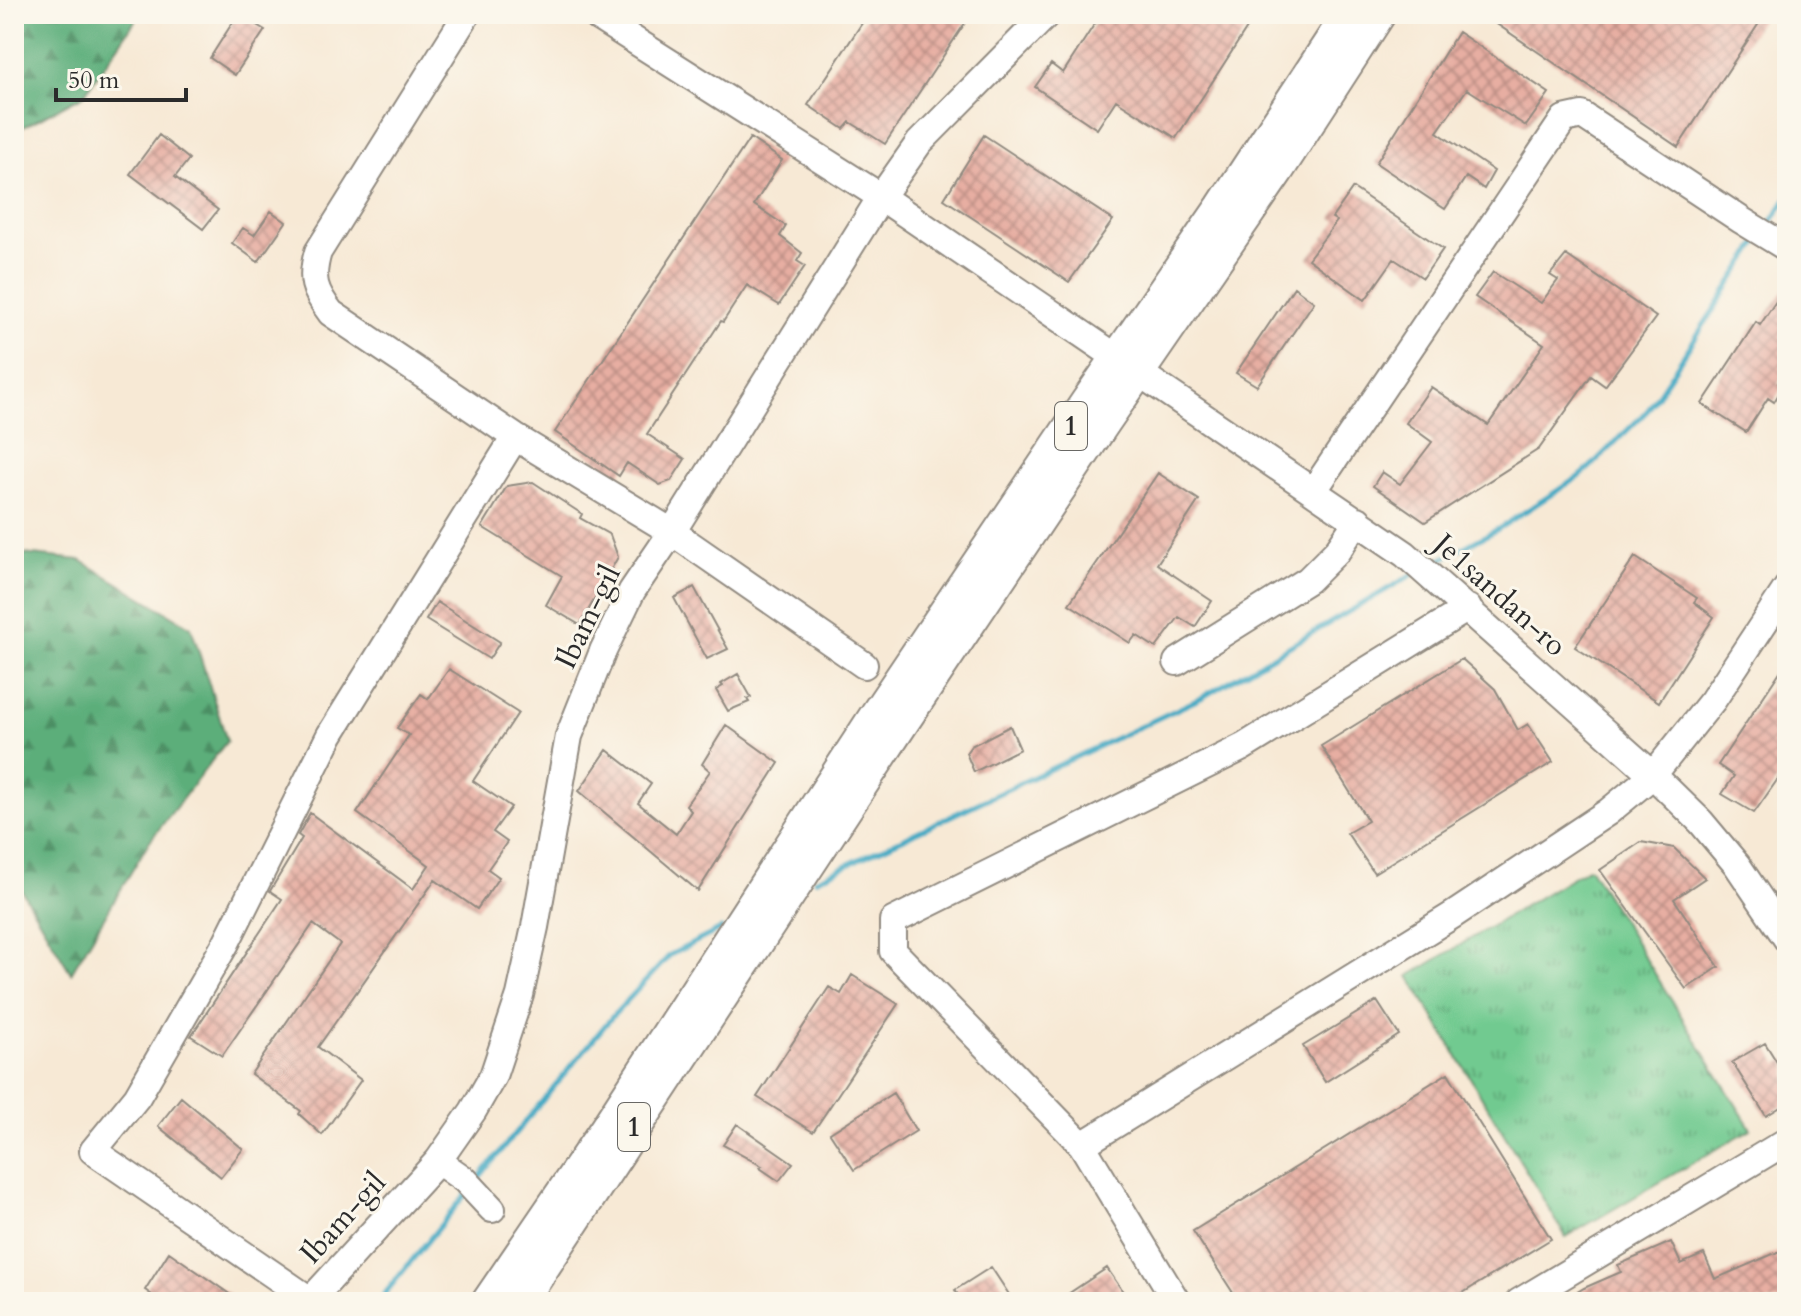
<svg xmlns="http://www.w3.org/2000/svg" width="1801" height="1316" viewBox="0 0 1801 1316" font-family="Cardo,serif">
<defs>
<pattern id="forest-firs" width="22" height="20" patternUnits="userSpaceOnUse" patternTransform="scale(2)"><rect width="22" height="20" fill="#5cae7a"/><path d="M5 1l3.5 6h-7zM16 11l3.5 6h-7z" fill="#4c8e64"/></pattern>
<pattern id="park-tufts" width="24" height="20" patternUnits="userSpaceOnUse" patternTransform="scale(2)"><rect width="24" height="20" fill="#71ca90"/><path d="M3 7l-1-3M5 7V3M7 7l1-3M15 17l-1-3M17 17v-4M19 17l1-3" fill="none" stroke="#5da476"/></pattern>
<pattern id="building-cross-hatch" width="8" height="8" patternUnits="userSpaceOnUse" patternTransform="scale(2)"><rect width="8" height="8" fill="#e7aea2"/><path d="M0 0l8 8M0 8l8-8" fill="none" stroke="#bb8e84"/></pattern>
</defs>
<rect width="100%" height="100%" fill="#fbf7ec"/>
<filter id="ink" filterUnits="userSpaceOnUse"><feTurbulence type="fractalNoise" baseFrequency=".0125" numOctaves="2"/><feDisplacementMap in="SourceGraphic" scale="16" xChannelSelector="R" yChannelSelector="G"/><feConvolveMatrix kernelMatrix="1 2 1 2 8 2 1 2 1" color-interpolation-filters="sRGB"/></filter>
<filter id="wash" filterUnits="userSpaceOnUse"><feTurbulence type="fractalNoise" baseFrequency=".006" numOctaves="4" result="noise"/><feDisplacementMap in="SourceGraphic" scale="32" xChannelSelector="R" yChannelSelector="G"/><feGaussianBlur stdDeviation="1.8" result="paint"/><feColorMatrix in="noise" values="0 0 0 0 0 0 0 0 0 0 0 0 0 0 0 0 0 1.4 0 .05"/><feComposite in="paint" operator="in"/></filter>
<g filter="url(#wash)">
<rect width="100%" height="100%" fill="#f7e9d5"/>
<!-- forest -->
<path fill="url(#forest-firs)" stroke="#446c52" stroke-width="2" d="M14,14H140L84,95L14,132Z
M14,553L80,560L191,627L227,741L149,842L71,973L14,878Z"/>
<!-- park -->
<path fill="url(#park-tufts)" stroke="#4e7a5e" stroke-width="2" d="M1589,867L1751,1129L1566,1237L1409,976Z"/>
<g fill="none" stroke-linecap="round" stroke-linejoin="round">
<!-- stream -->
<path stroke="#45aac4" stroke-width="5" d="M1768,227L1787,198
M1431,565L1498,529L1583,474L1648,410L1758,242
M815,880L1201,698L1415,573
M477,1180L611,1018L670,955L721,929
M378,1302L466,1194"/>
</g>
<g id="blocks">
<!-- building -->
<path fill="url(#building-cross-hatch)" d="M238,14L265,30L235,75L210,58Z
M868,14H971L885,144L850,122L844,129L808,105Z
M1101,14H1256L1176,138L1116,100L1097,129L1035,87L1051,64L1063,73Z
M1482,14H1765L1678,147Z
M1458,32L1549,93L1526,126L1467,89L1437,132L1494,171L1484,189L1466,177L1445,209L1376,163Z
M159,135L189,159L175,177L218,210L203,229L130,174Z
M984,135L1113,220L1069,282L944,199Z
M750,138L782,160L754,205L786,226L780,236L802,253L797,261L805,266L779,305L747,285L723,322L721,321L647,434L685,459L671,481L660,485L627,463L619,476L555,432Z
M1353,188L1443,249L1423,278L1394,259L1365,300L1308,259L1337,221L1332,218Z
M271,211L286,222L258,262L232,243L243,228L254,235Z
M1566,255L1656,317L1605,386L1591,376L1539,449L1425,522L1373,486L1382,472L1400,484L1432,442L1406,423L1431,387L1488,425L1544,344L1475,297L1493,272L1541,303L1558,280L1550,275Z
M1787,285V369L1778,383L1783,387L1774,402L1768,398L1746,432L1702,404L1756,322L1760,325Z
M1294,287L1314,302L1257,386L1236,373Z
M1158,473L1199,500L1157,564L1212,601L1195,627L1179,617L1156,648L1136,635L1130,643L1069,604Z
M533,482L582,514L580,518L610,535L618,557L580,625L546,605L562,576L482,527L507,486Z
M1635,557L1697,598L1694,602L1714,617L1659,702L1575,647Z
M694,587L728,649L707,659L674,598Z
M437,602L500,642L489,659L426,620Z
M1462,659L1495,689L1518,730L1528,724L1553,762L1374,873L1347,833L1368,821L1321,746Z
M1787,661V766L1754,813L1722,794L1734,776L1718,765Z
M449,669L518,713L473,781L511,807L493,832L507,842L488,869L499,877L477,909L435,880L318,1047L361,1080L322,1135L299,1114L301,1111L251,1074L340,944L313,924L222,1056L191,1036L282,899L270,891L302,838L298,835L310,813L413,889L429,865L357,813L409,735L397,728L421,694L428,699Z
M738,674L751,697L747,699L749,702L728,711L716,690L723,686L721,684Z
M726,725L779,763L698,891L579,791L607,750L651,784L638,803L676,834L691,811L686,805L710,771L702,764Z
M1010,726L1020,749L974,772L966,753L971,746Z
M1641,842L1674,848L1705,878L1674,899L1719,967L1686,989L1600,870Z
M852,975L898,1004L813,1132L757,1097L829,987L841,994Z
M1377,1001L1399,1035L1325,1082L1303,1046Z
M1765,1043L1778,1064L1787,1059V1103L1766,1116L1732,1062Z
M1448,1073L1551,1239L1448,1302H1239L1193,1231Z
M893,1093L916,1131L854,1170L830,1133Z
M181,1097L243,1149L221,1177L158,1126Z
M737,1124L793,1163L779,1181L760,1168L762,1166L723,1145Z
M1671,1242L1681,1264L1704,1254L1715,1279L1787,1248V1302H1561L1584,1288L1621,1272L1618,1265Z
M169,1252L241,1302H162L145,1290Z
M991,1267L1014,1302H962L955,1290Z
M1107,1268L1130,1302H1056Z"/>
</g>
</g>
<g filter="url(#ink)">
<use href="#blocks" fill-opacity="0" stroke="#918a80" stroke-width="2"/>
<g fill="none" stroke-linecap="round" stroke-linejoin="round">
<!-- minor casing -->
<g stroke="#918a80" stroke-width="30">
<path id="minor" d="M467,14L318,252C310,279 314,291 331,313L515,437L672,532L864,665
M593,14L881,197L1405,554L1653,775L1701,822L1737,865L1787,939
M1314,490L1564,119L1582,115L1741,220L1787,248
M1177,662L1308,580L1337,551L1358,520
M1082,1145L1453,915L1608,812L1653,775L1713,700L1787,588
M438,1161L465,1180L492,1209
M310,1300L93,1151L137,1097L226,943L330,735L515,437
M309,1302L438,1161L473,1111L493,1076L520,995L535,927L569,736L603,651L632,591L672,532L881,197L919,143L1047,14
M1177,1302L1082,1145L893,951V921L1243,747L1468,608
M1519,1302L1787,1141"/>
</g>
<!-- major casing -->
<g stroke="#918a80" stroke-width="36">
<path id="major" d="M488,1302L606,1129L878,712L1087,402L1222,207L1349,14
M520,1302L900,726L1104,422L1277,171L1379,14"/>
</g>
<!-- minor -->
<use href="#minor" stroke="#fff" stroke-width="26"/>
<!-- major -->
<use href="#major" stroke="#fff" stroke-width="32"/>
</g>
</g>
<g text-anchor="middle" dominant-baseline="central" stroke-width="6" stroke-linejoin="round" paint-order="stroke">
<!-- shield labels -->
<g fill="#fbf7ec" stroke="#696865" stroke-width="2">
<rect x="1055" y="402" width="32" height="48" rx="6"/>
<rect x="618" y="1103" width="32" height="48" rx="6"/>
</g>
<g font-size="28" font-weight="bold" fill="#2b2b2b">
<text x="1071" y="426">1</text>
<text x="634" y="1127">1</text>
</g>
<!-- street labels -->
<g font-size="30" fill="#2b2b2b" stroke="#fbf7ec">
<text transform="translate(1500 595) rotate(42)">Je1sandan-ro</text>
<text transform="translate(588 617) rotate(-64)">Ibam-gil</text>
<text transform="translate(343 1218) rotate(-48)">Ibam-gil</text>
</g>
</g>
<!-- margin -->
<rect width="1801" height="1316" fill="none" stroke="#fbf7ec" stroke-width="48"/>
<!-- scale -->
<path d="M56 88v12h130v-12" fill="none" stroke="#2b2b2b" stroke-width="4"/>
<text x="68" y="88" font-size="24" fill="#2b2b2b" stroke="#fbf7ec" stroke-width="6" paint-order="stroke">50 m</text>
</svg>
